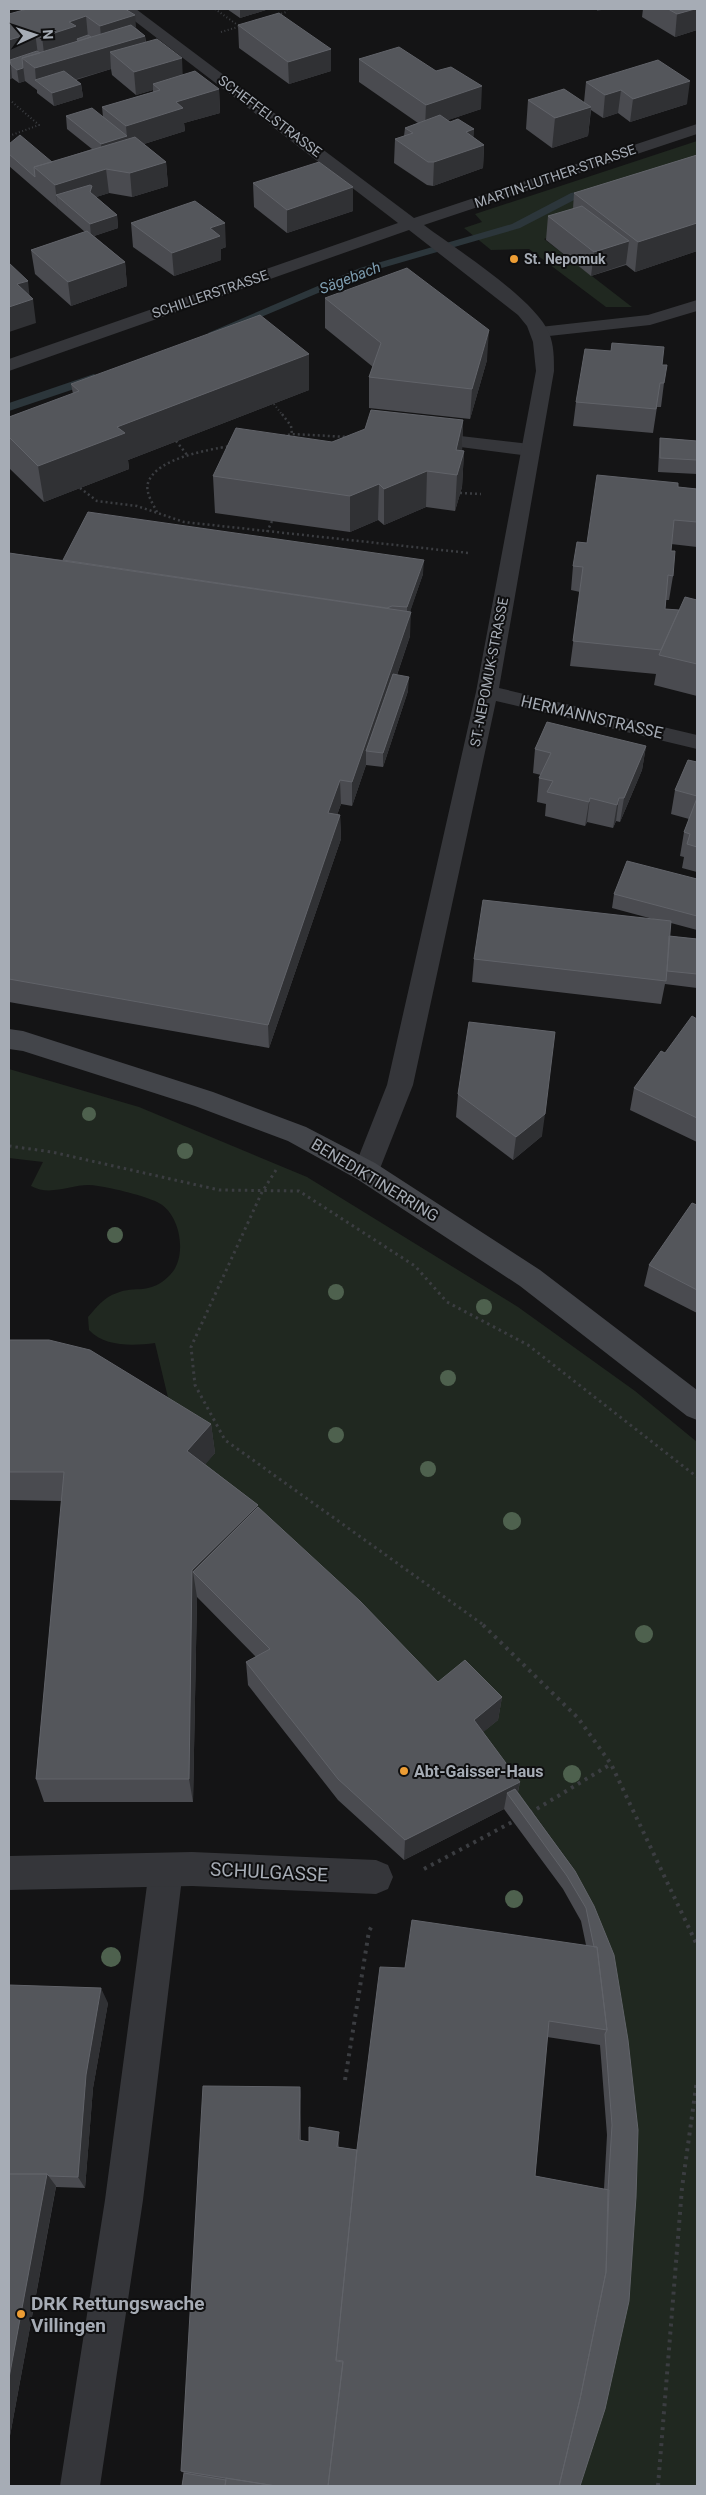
<svg xmlns="http://www.w3.org/2000/svg" width="706" height="2495" viewBox="0 0 706 2495" font-family="Roboto,sans-serif">
<rect width="100%" height="100%" fill="#141415"/>
<!-- green -->
<path fill="#202820" d="M697,141V183L544,239L632,307H606L529,249L491,250L464,228L482,222L475,214Z
M9,1069L139,1107L307,1177L518,1307L635,1391L697,1442V2486H576L623,2307L590,1920L571,1885L471,1742L497,1720L436,1705L192,1480L175,1427L155,1343C133,1346 105,1347 89,1330L88,1317C97,1307 104,1297 117,1293C135,1285 150,1296 170,1275C188,1257 181,1213 157,1202C145,1196 113,1188 98,1186C75,1181 53,1198 31,1186L43,1162L9,1158Z"/>
<g fill="none" stroke-linecap="round" stroke-linejoin="round">
<!-- stream -->
<path fill="#2c363b" fill-rule="evenodd" d="M596,188L600,189V193L578,198L520,228L368,272L218,335L214,336L208,333L360,268L512,224L571,193Z
M94,374L100,378L98,381L9,411V403Z"/>
<!-- path-far3 -->
<path stroke="#3b3d41" stroke-width="2" stroke-dasharray="1 2.5" stroke-linecap="butt" d="M215,9L239,26
M278,15L286,12L287,9
M221,32L241,26
M9,136L39,125L11,101
M274,404L283,416"/>
<!-- path-far2 -->
<path stroke="#3b3d41" stroke-width="2.5" stroke-dasharray="2 3" stroke-linecap="butt" d="M282,414L291,426L292,434
M283,436L292,434L349,437
M176,441L188,456
M80,488L97,501L137,506L184,522L469,553
M460,493L481,494
M157,512C153,504 145,492 148,483C156,458 208,450 230,446
M267,532L272,521"/>
<!-- path-far1 -->
<path stroke="#3b3d41" stroke-width="3" stroke-dasharray="2.5 4" stroke-linecap="butt" d="M9,1146L52,1152L219,1190L299,1191L415,1266L447,1302L528,1345L697,1477
M276,1170L262,1192L191,1347L195,1385L225,1440L485,1626"/>
<!-- path -->
<path stroke="#3b3d41" stroke-width="4" stroke-dasharray="3 5" stroke-linecap="butt" d="M483,1625L578,1718L611,1764L697,1945
M530,1813L611,1764
M424,1869L514,1821
M345,2080L369,1931L372,1926
M658,2486L682,2188L697,2080"/>
<!-- lane -->
<path fill="#35363a" fill-rule="evenodd" d="M697,300V311L650,325L540,337L534,336L531,332L534,328L540,327L648,315Z
M452,435L530,444L537,446L540,450L537,454L530,456L445,445L442,441L445,437Z
M166,1853L178,1858L183,1870L143,2200L100,2486H60L105,2200L149,1870L154,1858Z"/>
<!-- street -->
<path fill="#35363a" fill-rule="evenodd" d="M119,9H136L414,218L697,124V134L424,225C457,250 534,298 549,333C554,345 554,358 554,371L499,688L697,735V749L496,701L413,1085L379,1171L375,1179L366,1182L357,1179L353,1171L387,1085L476,692L536,371L533,342L527,326L518,315L409,230L9,371V359L398,223Z
M192,1852L376,1860L388,1865L393,1877L388,1889L376,1894L192,1886L9,1890V1856Z"/>
<!-- secondary -->
<path fill="#43454a" fill-rule="evenodd" d="M9,1029L23,1031L213,1092L306,1127L375,1163L540,1270L697,1390V1420L687,1416L520,1286L357,1179L288,1141L195,1106L23,1051L9,1049Z"/>
</g>
<!-- trees -->
<g fill="#4e614e">
<circle cx="89" cy="1114" r="7"/>
<circle cx="185" cy="1151" r="8"/>
<circle cx="115" cy="1235" r="8"/>
<circle cx="336" cy="1292" r="8"/>
<circle cx="484" cy="1307" r="8"/>
<circle cx="448" cy="1378" r="8"/>
<circle cx="336" cy="1435" r="8"/>
<circle cx="428" cy="1469" r="8"/>
<circle cx="512" cy="1521" r="9"/>
<circle cx="644" cy="1634" r="9"/>
<circle cx="572" cy="1774" r="9"/>
<circle cx="514" cy="1899" r="9"/>
<circle cx="111" cy="1957" r="10"/>
</g>
<!-- wall -->
<path fill="#4a4b50" fill-rule="evenodd" d="M125,9L136,28L145,36L146,42L183,75L219,89L220,113L184,123L185,131L144,144L166,162L168,186L132,197L109,193L96,197L117,215L118,228L94,236L125,262L127,286L71,306L35,274L31,250L85,232L9,166V144L52,162L92,149L67,129L66,116L103,117L102,107L153,92V90L136,95L112,75L111,69L76,80L81,84L83,97L54,106L37,93V90L25,81L19,83L12,78L9,80V14Z
M227,9H269L240,18Z
M643,9H697V30L675,37L642,17Z
M238,25L331,49V71L289,84L239,48Z
M359,59L481,109L448,120L450,122L474,129L473,137L484,145L483,168L433,186L427,185L394,163L395,139L404,136L405,128L418,123L359,82Z
M586,82L687,104L630,122L618,113L603,118L591,110L588,136L552,148L526,129L528,100L584,102Z
M697,155V251L635,272L626,265L591,276L546,240L548,216L573,209L574,193Z
M253,183L353,211L287,233L254,207Z
M131,223L226,247L221,249V260L174,276L133,247Z
M325,298L487,360L470,419L369,408V377L373,367L325,328Z
M662,365L664,383L661,407H657L653,433L573,426L576,402Z
M71,384L309,390L128,460L129,469L44,502L9,468V417L73,394Z
M463,420L462,450L464,451L462,487L455,511L426,507L384,525L378,520L350,532L215,513L213,476L332,442Z
M660,438L697,441V474L658,472L659,452Z
M678,487L697,489V547L671,544V551L673,576L669,600H666L665,609L679,610L697,600V696L654,685L656,674L570,666L580,592L571,590L573,566L587,543Z
M9,553L63,560L423,574L410,611V636L397,675L408,691L383,767L366,765L352,806L341,804L337,815H340L341,839L269,1048L9,1002Z
M646,746L642,770L620,822L616,821L613,828L587,822L585,826L545,816L546,804L537,802L539,778L541,775L533,773L535,749Z
M697,762V872L682,868L684,857L680,856L684,832L689,819L671,814L675,790Z
M697,879V930L671,923L669,936L697,939V988L665,984L661,1004L472,982L474,959L653,919L612,908L614,894Z
M697,1019V1142L630,1110L634,1088Z
M458,1094L542,1136L513,1160L456,1117Z
M697,1205V1313L644,1286L649,1265Z
M9,1340L211,1424L215,1453L205,1464L258,1505V1507L438,1682L502,1697L498,1720L483,1732L520,1782L518,1792L575,1871L628,2040L580,2486H182L184,2473L181,2471L300,2087L301,2100V2141L339,2144V2147L357,2150L405,1968L586,1945L581,1921L563,1889L504,1809L404,1860L338,1800L248,1685L246,1662L256,1657L197,1597L193,1802H44L36,1779L62,1501L9,1500ZM547,2037L600,2045L607,2135L604,2189L535,2176Z
M9,1985L108,2003L93,2088L85,2188L56,2187L9,2441Z"/>
<!-- shaded-wall -->
<path fill="#303134" d="M240,9H269L240,18Z
M597,9H606L597,11Z
M695,9H697V30L675,37L677,14Z
M135,15L137,38L145,36L147,58L110,52L111,69L46,88L36,81L35,68L22,58L25,81L19,83L17,70L11,65L12,78L9,80V40L35,32L39,63L45,61L42,37L69,22L86,16L89,48H102L100,26Z
M331,49V71L289,84L288,62Z
M182,58L183,81L153,84V90L136,95L134,72Z
M690,81L687,104L630,122L633,99Z
M81,84L83,97L54,106L52,93Z
M482,86L481,109L425,128L426,105Z
M219,89L220,113L184,123L185,131L128,149L126,126L176,102Z
M621,90L618,113L603,118L605,95Z
M591,107L588,136L552,148L555,118Z
M474,129L473,149L484,145L483,168L433,186L434,162L466,132Z
M127,136L128,149L102,158L101,144Z
M166,162L168,186L132,197L130,173Z
M106,169L109,193L93,198L56,195L58,209L55,185Z
M353,187V211L287,233V210Z
M117,215L118,228L91,237L90,224Z
M225,223L226,247L221,249V260L174,276L172,253L210,228Z
M697,223V251L635,272L638,242Z
M629,241L626,264L591,276L594,252Z
M125,262L127,286L71,306L68,282Z
M28,281L30,300L33,299L36,323L9,332V307L17,284Z
M489,330L487,360L470,419L472,389Z
M309,354V390L128,460L129,469L44,502L38,466L117,427Z
M463,420L462,456L456,450Z
M464,451L462,487L455,511L457,475Z
M427,471L426,507L384,525V489Z
M379,484L378,520L350,532V496Z
M424,560L423,574L407,621V607Z
M411,612L410,636L371,752L366,751V765L352,806V782Z
M409,677L408,691L383,767V753Z
M646,746L642,770L620,822L624,798Z
M340,780L341,804L329,837L328,813Z
M590,798L587,822L585,826L589,802Z
M619,798L616,821L613,828L617,805Z
M340,815L341,839L269,1048L268,1025Z
M545,1114L542,1136L513,1160L516,1137Z
M211,1424L215,1453L192,1480L187,1451Z
M258,1505L260,1533L193,1572L197,1597L193,1802L189,1779L192,1570Z
M502,1697L498,1720L471,1742L474,1720Z
M520,1782L515,1803L507,1793L504,1809L404,1860L405,1840Z
M101,1988L108,2003L93,2088L85,2188L78,2177L86,2075Z
M300,2087L301,2100L300,2152L299,2140Z
M339,2132V2144L337,2159V2147Z
M47,2174L56,2186L9,2441V2378Z"/>
<!-- building -->
<path fill="#54565b" stroke="#616369" d="M27,9H125L135,15L100,26L86,16L69,22L76,26L42,37L35,32L9,40V14Z
M668,9H695L677,14Z
M279,13L331,49L288,62L238,25Z
M131,25L145,36L35,68L22,58Z
M88,35L91,37L78,41L77,39Z
M157,39L182,58L134,72L110,52Z
M399,47L436,71L451,67L482,86L426,105L359,59Z
M37,51L40,53L22,58L23,68L17,70L11,65L10,60Z
M658,60L690,81L633,99L621,90L605,95L586,82Z
M64,71L81,84L52,93L35,80Z
M195,71L219,89L176,102L183,108L126,126L102,107L160,90L153,84Z
M564,89L591,107L555,118L528,100Z
M92,108L127,136L101,144L66,116Z
M440,115L450,122L458,119L474,129L466,132L484,145L434,162H428L395,139L413,133L405,128Z
M20,135L52,162L34,167L35,177L9,154V144Z
M135,137L166,162L130,173L106,169L55,185L34,167Z
M697,155V223L638,242L574,193Z
M319,162L353,187L287,210L253,183Z
M90,185L92,186L90,192L117,215L90,224L56,195Z
M195,201L225,223L210,228L220,236L172,253L131,223Z
M582,206L629,241L594,252L548,216Z
M87,231L125,262L68,282L31,250Z
M9,263L28,281L17,284L33,299L9,307Z
M407,268L489,330L472,389L369,377L381,343L325,298Z
M260,315L309,354L117,427L125,433L38,466L9,437V417L79,391L71,384Z
M612,343L664,347L662,365H667L664,383H660L656,409L576,402L585,349L611,351Z
M371,410L463,420L456,450L464,451L457,475L427,471L384,489L379,484L350,496L213,476L236,428L332,442L365,429Z
M660,438L697,441V460L660,458Z
M597,475L678,483V487L697,489V522L674,520L671,551H675L673,576L668,575L665,609L679,610L661,650L573,641L583,567L573,566L577,542L587,543Z
M88,512L424,560L407,607L392,606L387,608L63,560Z
M9,553L411,612L352,782L340,780L328,813L340,815L268,1025L9,979Z
M685,597L697,600V664L659,655Z
M393,674L409,677L383,753L366,751Z
M547,722L646,746L624,798H619L617,805L590,798L589,802L547,792L553,781L539,778L551,753L535,749Z
M688,760L697,762V796L675,790Z
M697,798V847L687,844L690,834L684,832Z
M627,861L697,879V916L614,894Z
M483,900L671,921L666,981L474,959Z
M669,936L697,939V974L667,971Z
M692,1016L697,1019V1118L634,1088L661,1051L665,1053Z
M469,1022L555,1032L545,1114L516,1137L458,1094Z
M692,1203L697,1205V1290L649,1265Z
M9,1340H49L90,1350L211,1424L187,1451L258,1505L192,1570L189,1779H36L64,1472H9Z
M258,1507L360,1601L438,1682L465,1660L502,1697L474,1720L520,1782L405,1840L338,1779L246,1662L270,1649L193,1572Z
M515,1789L575,1871L594,1906L614,1955L628,2040L638,2130L636,2197L629,2301L605,2409L580,2486H559L580,2399L606,2272L608,2190L612,2125L605,2034L607,2030L597,1947H594L586,1908L567,1876L507,1793Z
M412,1920L597,1947L607,2030L549,2021L535,2176L609,2190L606,2272L580,2399L559,2486H328L343,2361L336,2360L357,2149L380,1967L405,1968Z
M9,1985L101,1988L86,2075L78,2177L49,2176L47,2174H9Z
M203,2086L300,2087L299,2140L309,2142V2127L339,2132L337,2147L357,2150L336,2360V2361L343,2362L328,2486H276L181,2471Z
M9,2174H47L9,2378Z
M184,2473L226,2480L225,2486H182Z
M226,2478L276,2486H225Z"/>
<!-- markers -->
<g fill="#ed9d34" stroke="#0f0f10" stroke-width="2">
<circle cx="514" cy="259" r="5"/>
<circle cx="404" cy="1771" r="5"/>
<circle cx="21" cy="2314" r="5"/>
</g>
<g text-anchor="middle" dominant-baseline="central" stroke-width="4" stroke-linejoin="round" paint-order="stroke">
<!-- far-street labels -->
<g font-size="14" fill="#a6acb5" stroke="#0f0f10">
<text transform="translate(270 116) rotate(37)">SCHEFFELSTRASSE</text>
<text transform="translate(555 176) rotate(-19)">MARTIN-LUTHER-STRASSE</text>
<text transform="translate(210 294) rotate(-19)">SCHILLERSTRASSE</text>
<text transform="translate(489 672) rotate(-79)">ST.-NEPOMUK-STRASSE</text>
</g>
<!-- far-poi labels -->
<g font-size="14" font-weight="bold" fill="#a6acb5" stroke="#0f0f10" text-anchor="start">
<text x="524" y="259">St. Nepomuk</text>
</g>
<!-- far-water labels -->
<g font-size="15" font-style="italic" fill="#7d9db0" stroke="#0f0f10">
<text transform="translate(350 278) rotate(-21)">Sägebach</text>
</g>
<!-- street labels -->
<g font-size="16" fill="#a6acb5" stroke="#0f0f10">
<text transform="translate(592 717) rotate(13)">HERMANNSTRASSE</text>
<text transform="translate(375 1180) rotate(31)">BENEDIKTINERRING</text>
</g>
<!-- poi labels -->
<g font-size="16" font-weight="bold" fill="#a6acb5" stroke="#0f0f10" text-anchor="start">
<text x="414" y="1771">Abt-Gaisser-Haus</text>
</g>
<!-- near-street labels -->
<g font-size="19" fill="#a6acb5" stroke="#0f0f10">
<text transform="translate(269 1872) rotate(3)">SCHULGASSE</text>
</g>
<!-- near-poi labels -->
<g font-size="19" font-weight="bold" fill="#a6acb5" stroke="#0f0f10" text-anchor="start">
<text x="31" y="2303">DRK Rettungswache<tspan x="31" dy="22">Villingen</tspan></text>
</g>
</g>
<!-- border -->
<rect width="706" height="2495" fill="none" stroke="#a6acb5" stroke-width="20"/>
<!-- north arrow -->
<g transform="translate(35 35) rotate(87)" stroke="#0f0f10" stroke-width="4" paint-order="stroke">
<path d="M0-4L9 19L0 12L-9 19Z" fill="#a6acb5"/>
<text y="-8" font-size="14" font-weight="bold" text-anchor="middle" fill="#a6acb5">N</text>
</g>
</svg>
